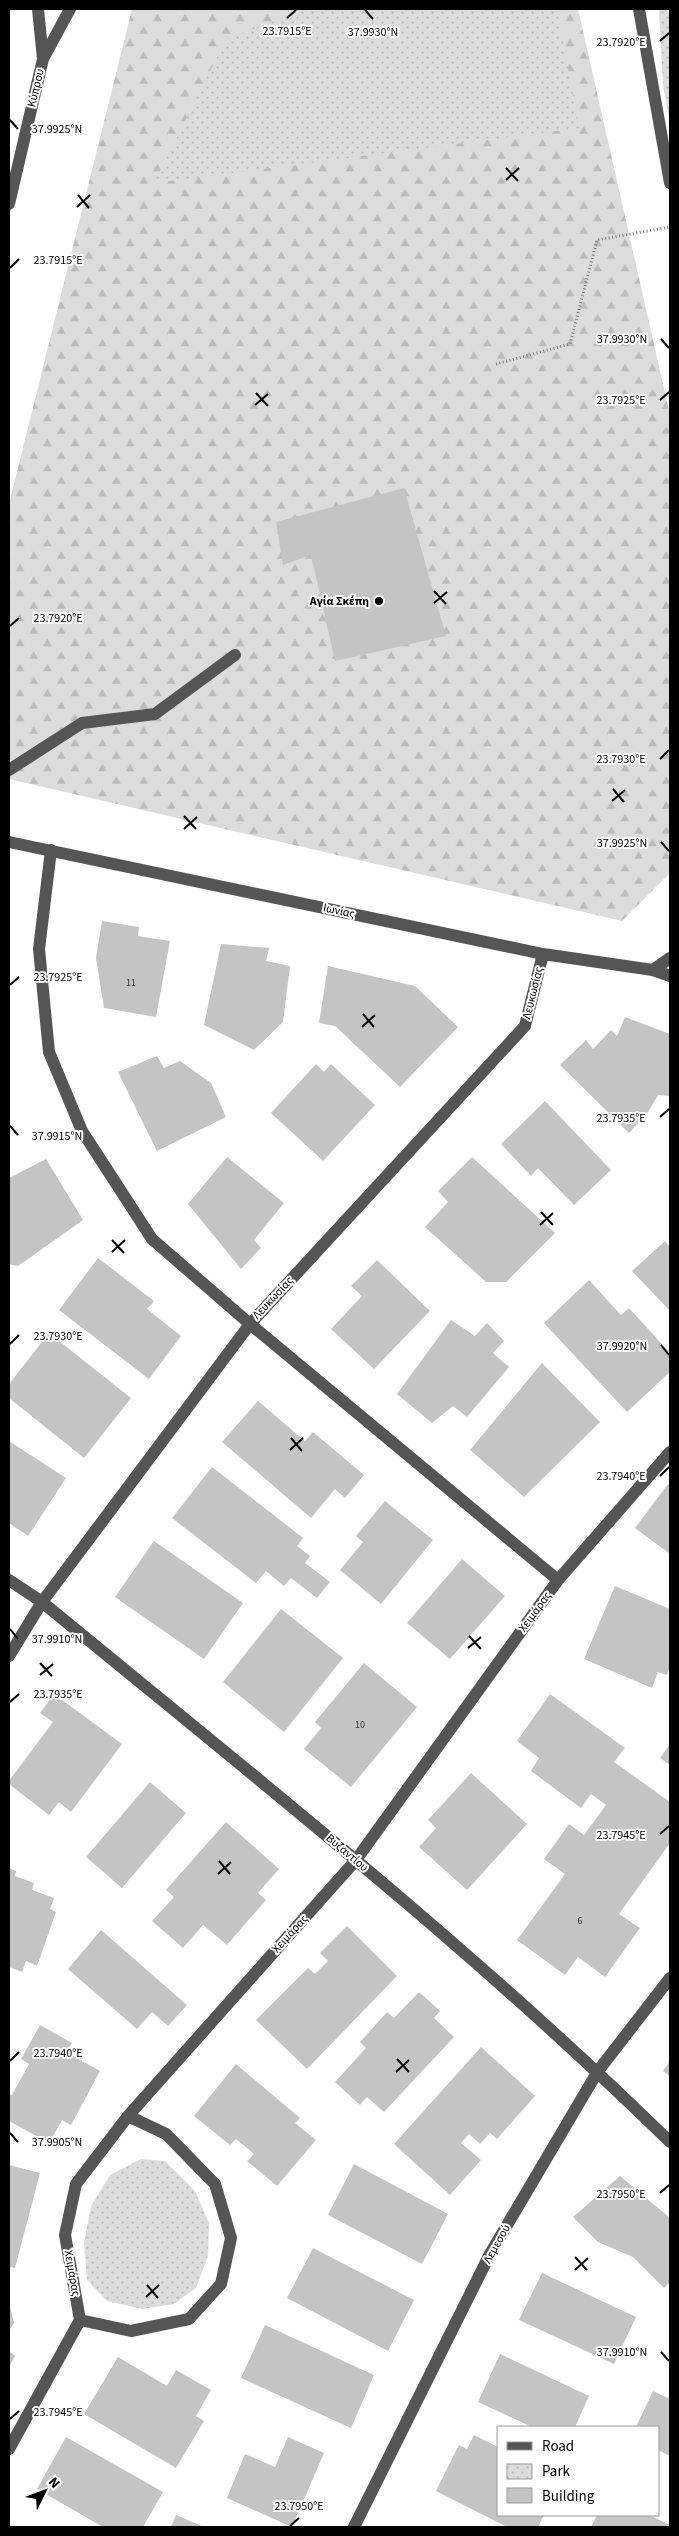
<svg xmlns="http://www.w3.org/2000/svg" width="679" height="2536" viewBox="0 0 679 2536" font-family="'Source Sans 3',sans-serif">
<defs>
<pattern id="forest-firs" width="22" height="20" patternUnits="userSpaceOnUse" patternTransform="scale(1.25)"><rect width="22" height="20" fill="#dcdcdc"/><path d="M5 1l3.5 6h-7zM16 11l3.5 6h-7z" fill="#bbb"/></pattern>
<pattern id="park-dots" width="8" height="8" patternUnits="userSpaceOnUse" patternTransform="scale(1.25)"><rect width="8" height="8" fill="#dcdcdc"/><path d="M2 2h.1M6 6h.1" fill="none" stroke="#bbb" stroke-width="1.8" stroke-linecap="round"/></pattern>
</defs>
<rect width="100%" height="100%" fill="#fff"/>
<!-- forest -->
<path fill="url(#forest-firs)" d="M132,9H578L670,415V873L622,921L9,779V504Z"/>
<!-- park -->
<path fill="url(#park-dots)" d="M308,9H557L579,128L154,183L226,39Z
M659,9H670V123L663,85Z
M141,2159L165,2161L195,2191L209,2223L208,2256L196,2288L174,2304L142,2309L107,2301L87,2280L84,2243L91,2206L110,2175Z"/>
<!-- building -->
<path fill="#c4c4c4" d="M404,488L446,636L335,661L311,555L283,565L276,522Z
M102,921L139,927L138,936L170,941L156,1017L104,1008L96,958Z
M221,944L269,948L266,961L290,966L283,1022L254,1050L204,1025Z
M328,966L415,986L458,1027L400,1087L335,1026L319,1023Z
M625,1017L670,1034L669,1096L658,1095L648,1112L629,1133L560,1065L586,1040L593,1049L611,1030L617,1036Z
M157,1056L164,1068L180,1061L211,1083L226,1117L157,1151L118,1072Z
M316,1064L324,1072L331,1064L375,1105L323,1161L271,1113Z
M545,1101L611,1170L574,1205L538,1168L531,1176L501,1144Z
M227,1157L284,1203L254,1240L261,1248L241,1269L188,1204Z
M472,1157L555,1233L506,1282H486L425,1227L448,1202L438,1191Z
M46,1159L83,1220L18,1266L9,1264V1178Z
M665,1241L670,1247V1311L632,1271Z
M98,1258L154,1301L147,1309L181,1336L149,1379L59,1310Z
M377,1260L430,1311L374,1369L331,1329L362,1296L351,1286Z
M589,1280L621,1315L629,1308L670,1353V1372L627,1412L544,1323Z
M451,1320L475,1336L487,1323L504,1341L493,1353L509,1367L467,1417L453,1406L432,1423L397,1394Z
M49,1333L131,1398L84,1458L9,1398V1384Z
M542,1363L600,1422L524,1497L470,1450Z
M258,1401L305,1441L313,1432L364,1475L345,1498L335,1489L311,1518L222,1442Z
M9,1441L66,1478L28,1536L9,1523Z
M212,1467L303,1538L297,1546L310,1556L305,1563L330,1582L317,1598L291,1578L284,1586L266,1571L256,1583L172,1518Z
M668,1484L670,1486V1554L635,1528Z
M385,1501L433,1540L381,1604L340,1570L363,1542L356,1536Z
M154,1541L243,1603L204,1659L115,1597Z
M462,1559L505,1596L450,1659L407,1623Z
M615,1586L670,1609V1667L667,1675L658,1672L652,1688L584,1659Z
M281,1609L343,1658L284,1732L223,1682Z
M364,1663L417,1707L351,1787L304,1749L321,1728L315,1722Z
M54,1694L122,1744L71,1812L59,1802L49,1815L9,1784V1781L53,1722L40,1713Z
M550,1694L625,1748L614,1762L670,1802V1843L619,1914L640,1928L605,1977L578,1957L565,1975L517,1940L565,1874L544,1859L569,1824L584,1835L606,1805L591,1794L581,1808L531,1771L539,1758L517,1741Z
M670,1744V1765L660,1758Z
M471,1773L527,1824L467,1890L419,1847L436,1828L428,1820Z
M150,1782L186,1813L122,1888L86,1857Z
M226,1822L279,1869L258,1893L266,1900L227,1945L203,1925L183,1948L152,1921L174,1897L166,1890Z
M9,1868L16,1871L15,1876L34,1883L32,1890L54,1898L50,1909L56,1912L37,1966L26,1961L22,1972L9,1967Z
M347,1926L397,1976L307,2069L256,2020L308,1968L315,1974L328,1961L320,1953Z
M101,1930L187,2005L168,2026L152,2012L137,2029L68,1969Z
M419,1992L440,2011L434,2018L454,2037L384,2112L367,2097L360,2105L335,2082L366,2048L360,2042L387,2012L394,2018Z
M40,2025L72,2043L66,2052L100,2071L71,2125L62,2120L49,2143L9,2121V2094L12,2095L29,2064L21,2059Z
M481,2047L535,2096L497,2139L490,2133L480,2144L469,2134L461,2143L481,2160L450,2195L394,2144Z
M670,2061V2076L663,2071Z
M236,2064L300,2118L295,2123L316,2140L277,2186L247,2161L254,2154L236,2139L230,2145L194,2116Z
M354,2164L448,2214L422,2264L328,2215Z
M9,2165L40,2173L15,2268L9,2267Z
M620,2176L670,2218V2282L664,2288L633,2257L598,2242L573,2217Z
M313,2248L414,2300L388,2351L287,2298Z
M542,2273L636,2317L614,2364L519,2320Z
M9,2303L14,2323L9,2331Z
M265,2325L374,2375L351,2428L241,2378Z
M9,2351L15,2356L9,2367Z
M500,2354L589,2396L575,2427H532L478,2402Z
M118,2357L167,2386L176,2370L211,2390L196,2416L204,2421L176,2468L84,2414Z
M653,2391L670,2399V2456L658,2450V2427H636Z
M474,2435L498,2447V2515H544L538,2527H507L436,2491L459,2445L467,2449Z
M66,2437L163,2492L143,2527H103L37,2489Z
M288,2437L324,2453L292,2527L227,2498L245,2454L275,2467Z
M176,2515L204,2527H171Z
M597,2515H649L670,2525V2527H591Z"/>
<g fill="none" stroke-linecap="round" stroke-linejoin="round">
<!-- path -->
<path stroke="#777" stroke-width="3" stroke-dasharray="1 2.5" stroke-linecap="butt" d="M496,364L570,344L597,240L670,227"/>
<!-- minor -->
<path stroke="#555" stroke-width="12" d="M38,9L43,59
M639,9L670,183
M9,204L43,59L70,9
M9,770L82,723L155,714L235,655
M9,842L543,954L653,970L670,976
M51,850L39,949L49,1052L82,1131L152,1239L250,1324L558,1580
M653,970L670,958
M9,1580L42,1602C255,1777 473,1949 670,2142
M9,1656L42,1602L250,1324L525,1026L543,954
M80,2320L131,2331L189,2319L221,2284L231,2238L215,2184L166,2134L128,2116
M9,2449L80,2320L65,2235L76,2184L128,2116L356,1860L558,1580L670,1452
M354,2527L490,2254L598,2071L670,1978"/>
</g>
<!-- ticks -->
<path fill="none" stroke="#000" stroke-width="2" d="M365,10L373,19M287,18L296,10M660,41L669,33M10,120L18,129M506,168L518,181M506,180L519,168M78,195L89,208M77,207L90,195M10,268L19,259M661,339L669,348M256,393L268,406M660,400L669,392M255,405L268,394M434,591L446,604M434,603L447,592M10,626L19,618M660,759L669,750M613,789L624,802M612,801L625,790M184,816L196,829M184,829L197,817M661,842L669,851M10,985L19,977M363,1014L374,1027M362,1027L375,1015M660,1117L669,1109M10,1126L18,1135M541,1212L553,1225M540,1225L553,1213M112,1240L124,1253M112,1252L125,1240M10,1344L19,1335M661,1345L669,1355M291,1438L302,1451M290,1450L303,1438M660,1476L669,1467M10,1629L18,1639M469,1636L481,1649M468,1648L481,1637M40,1663L52,1676M40,1675L53,1664M10,1702L19,1694M660,1834L669,1826M219,1861L230,1874M218,1874L231,1862M397,2059L409,2072M10,2061L19,2052M396,2072L409,2060M10,2133L18,2142M660,2193L669,2185M575,2257L587,2270M575,2270L588,2258M147,2285L158,2298M146,2297L159,2285M661,2352L669,2361M10,2419L19,2411M290,2526L299,2518"/>
<!-- markers -->
<circle fill="#000" stroke="#fff" stroke-width="2" cx="379" cy="601" r="5"/>
<g text-anchor="middle" dominant-baseline="central" stroke-width="4" stroke-linejoin="round" paint-order="stroke">
<!-- number labels -->
<g font-size="10" fill="#313131">
<text x="131" y="983">11</text>
<text x="360" y="1725">10</text>
<text x="580" y="1921">6</text>
</g>
<!-- street labels -->
<g font-size="12" fill="#000" stroke="#fff">
<text transform="translate(36 88) rotate(-77)">Κύπρου</text>
<text transform="translate(339 911) rotate(12)">Ιωνίας</text>
<text transform="translate(533 993) rotate(-76)">Λευκωσίας</text>
<text transform="translate(273 1298) rotate(-47)">Λευκωσίας</text>
<text transform="translate(535 1612) rotate(-54)">Χειμάρας</text>
<text transform="translate(347 1853) rotate(40)">Βυζαντίου</text>
<text transform="translate(290 1934) rotate(-48)">Χειμάρας</text>
<text transform="translate(497 2244) rotate(-61)">Λεμεσού</text>
<text transform="translate(72 2273) rotate(80)">Χειμάρας</text>
</g>
<!-- poi labels -->
<g font-size="12" font-weight="bold" fill="#000" stroke="#fff" text-anchor="end">
<text x="369" y="601">Αγία Σκέπη</text>
</g>
</g>
<g font-size="12" text-anchor="middle" fill="#000" stroke="#fff" stroke-width="4" stroke-linejoin="round" paint-order="stroke">
<text x="287" y="35">23.7915°E</text>
<text x="373" y="36">37.9930°N</text>
<text x="621" y="46">23.7920°E</text>
<text x="57" y="133">37.9925°N</text>
<text x="58" y="264">23.7915°E</text>
<text x="622" y="343">37.9930°N</text>
<text x="621" y="404">23.7925°E</text>
<text x="58" y="622">23.7920°E</text>
<text x="621" y="763">23.7930°E</text>
<text x="622" y="847">37.9925°N</text>
<text x="58" y="981">23.7925°E</text>
<text x="621" y="1122">23.7935°E</text>
<text x="57" y="1140">37.9915°N</text>
<text x="58" y="1340">23.7930°E</text>
<text x="622" y="1350">37.9920°N</text>
<text x="621" y="1480">23.7940°E</text>
<text x="57" y="1643">37.9910°N</text>
<text x="58" y="1698">23.7935°E</text>
<text x="621" y="1839">23.7945°E</text>
<text x="58" y="2057">23.7940°E</text>
<text x="57" y="2146">37.9905°N</text>
<text x="621" y="2198">23.7950°E</text>
<text x="622" y="2356">37.9910°N</text>
<text x="58" y="2416">23.7945°E</text>
<text x="299" y="2510">23.7950°E</text>
</g>
<!-- border -->
<rect width="679" height="2536" fill="none" stroke="#000000" stroke-width="20"/>
<!-- legend -->
<rect x="497" y="2426" width="162" height="90" fill="#ffffff" stroke="#999999"/>
<rect x="507" y="2442" width="25" height="8" fill="#555555" stroke="#999999"/>
<text x="542" y="2451" font-size="15" fill="#000000">Road</text>
<rect x="507" y="2464" width="25" height="15" fill="url(#park-dots)" stroke="#999999"/>
<text x="542" y="2476" font-size="15" fill="#000000">Park</text>
<rect x="507" y="2488" width="25" height="15" fill="#c4c4c4" stroke="#999999"/>
<text x="542" y="2501" font-size="15" fill="#000000">Building</text>
<!-- north arrow -->
<g transform="translate(45 2491) rotate(48)" stroke="#ffffff" stroke-width="4" paint-order="stroke">
<path d="M0-4L9 19L0 12L-9 19Z" fill="#000000"/>
<text y="-8" font-size="14" font-weight="bold" text-anchor="middle" fill="#000000">N</text>
</g>
</svg>
